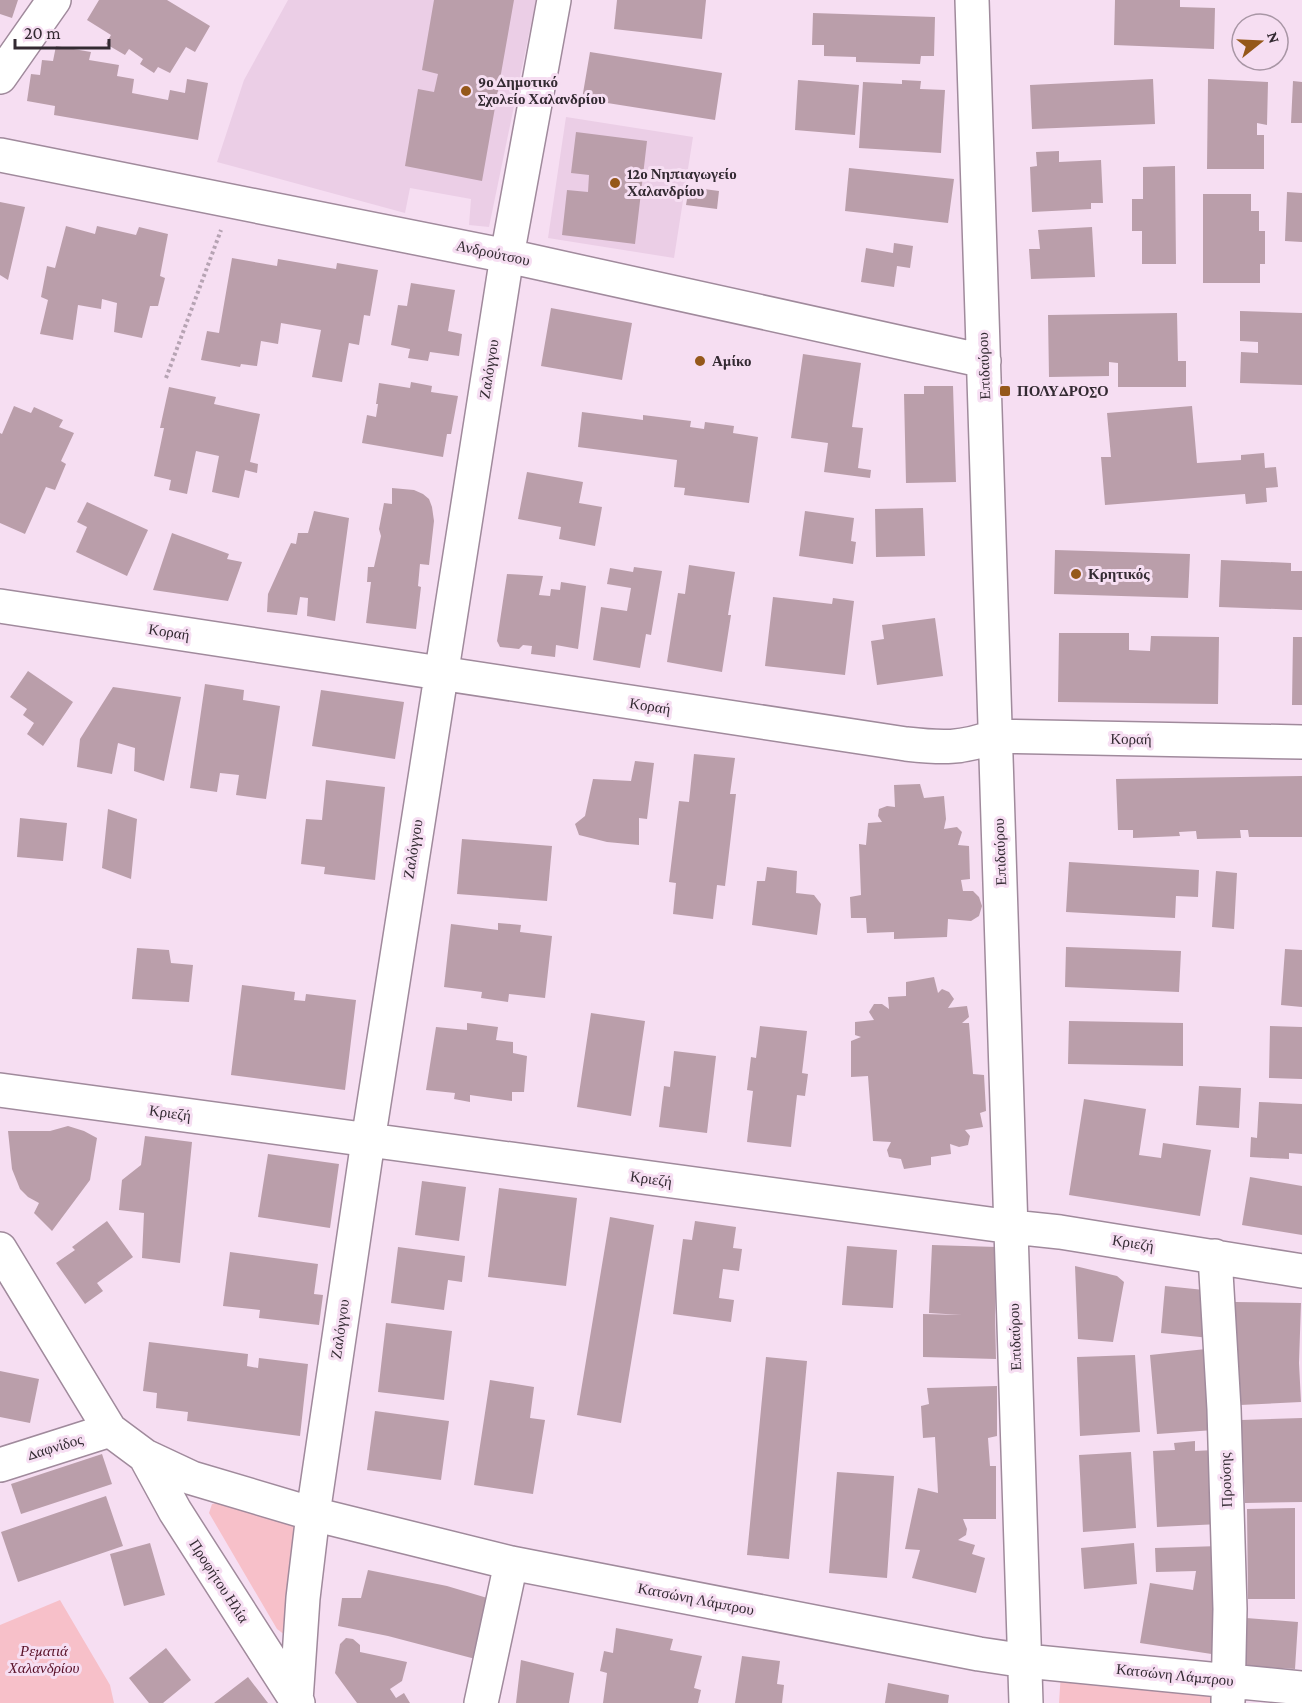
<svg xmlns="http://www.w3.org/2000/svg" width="1302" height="1703" viewBox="0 0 1302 1703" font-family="'Crimson Pro',serif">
<rect width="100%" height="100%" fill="#f6def2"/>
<!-- built -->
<path fill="#ebcee6" d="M288,0H536L489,227L469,225L471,199L410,188L405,213L217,162L244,80Z
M566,117L693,137L674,258L548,238Z"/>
<!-- green -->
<path fill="#f7c0c9" d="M224,1502L300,1521L285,1635L277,1629L209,1513L212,1504Z
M60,1600L110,1685L114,1703H0V1625Z
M1061,1673L1220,1693L1219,1703H1059Z"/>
<!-- building -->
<path fill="#ba9eaa" d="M0,0H18L12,18L0,14Z
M99,0H167L210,26L195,52L186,47L170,73L158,67L154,73L140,64L143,59L129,49L125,55L106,44L111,35L87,20Z
M434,0H514L482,181L405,166L418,89L434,92L438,74L422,70Z
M617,0H706L702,39L614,29Z
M1115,0H1180V7L1215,8L1214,49L1114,45Z
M813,13L935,17L934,56H921L920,64L856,62V57L824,56V45H812Z
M56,46L91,52L89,60L119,65L117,76L134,79L132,93L168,100L170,90L185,93L187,79L208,83L198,140L54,115L55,106L27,101L31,74L40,75L42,60L53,61Z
M590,52L722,73L715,120L582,99Z
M1153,79L1155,124L1032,129L1030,85Z
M1208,79L1268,82L1267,125L1257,123V135H1264V169H1207Z
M798,80L859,85L855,135L795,130Z
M902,80L921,81L920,89L945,90L941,153L859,148L863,82L902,84Z
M1293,81L1302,82V123H1291Z
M576,132L647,141L635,244L562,235L567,190L588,192L589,175L571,173Z
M1059,151V162L1101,160L1103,203H1091V209L1032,212L1030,167L1037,166L1036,152Z
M1175,166L1176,264H1142V231H1132V199H1143V167Z
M849,168L954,179L948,223L845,211Z
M689,187L719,191L717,209L686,205Z
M1287,192L1302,193V242L1285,241Z
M1203,194H1251V211H1259V231H1265V264H1260V283H1203Z
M0,202L25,207L8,280L0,275Z
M66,226L95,234L97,226L136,235L139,227L168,234L160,276L165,278L158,306H150L142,338L114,332L117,303L102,299L101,309L78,305L73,340L40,334L48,300L41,297L47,266L55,268Z
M1092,227L1095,277L1031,279L1029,249H1040L1038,230Z
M894,243L913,246L910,268L897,266L894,287L861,282L866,248L893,253Z
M232,258L277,266L278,259L336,269L337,263L378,270L370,316L364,315L359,345L349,343L342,382L312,377L321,330L281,323L278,344L261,341L257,366L241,364L240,367L201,360L207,331L219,333Z
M411,283L455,290L448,331L462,334L459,356L430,352L428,361L408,358L410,349L391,345L398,305L407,306Z
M551,308L632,323L622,380L541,366Z
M1240,311L1302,313V385L1240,383L1241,352L1258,353V342L1240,341Z
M1177,313L1178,361H1186V387H1118V363L1109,362V376L1049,377L1048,315Z
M803,354L861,363L852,427L863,428L858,468L871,470L870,478L824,472L828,443L791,438Z
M411,382L432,386L431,392L458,396L451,434H447L443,457L362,443L367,415L376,417L378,404H376L379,383L410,388Z
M924,386H953L956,482L906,483L904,394H924Z
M169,387L216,397L214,404L260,414L250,462L258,464L257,473L245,470L239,498L212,492L219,456L196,451L187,494L169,490L171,480L154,476L164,428H160Z
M14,406L31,413L34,407L63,420L59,427L74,433L61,461L66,464L55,490L46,487L25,534L0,523V433L2,434Z
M1192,406L1197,463L1241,460V455L1264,453L1265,468L1276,467L1278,487L1266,488L1267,502L1246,504L1245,494L1105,505L1101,457H1111L1107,413Z
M582,412L643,420V415L691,421L690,427L704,429L705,422L734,426L733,433L758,437L749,503L684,495L685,488L674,487L677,460L578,447Z
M527,472L583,482L579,503L602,507L595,546L559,539L561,527L518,519Z
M392,488L414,490L423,494L429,499L432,507L434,521L429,565L420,564L418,586L421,587L416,629L366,623L371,582H367L368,567H374L381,536L379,529L384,503L392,504Z
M87,502L148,530L127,576L76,552L87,527L77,522Z
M923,508L925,556L876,557L875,509Z
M314,511L349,518L335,621L307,616L308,598L300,597L297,615L267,612L268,594L291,543L296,544L298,533H308Z
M805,511L854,518L851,541L856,542L853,564L799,556Z
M172,533L229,554L227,559L242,562L228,601L153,590Z
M1055,550L1190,554L1188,598L1054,594Z
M1221,560L1291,563V571H1302V610L1219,607Z
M689,565L735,572L728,615H731L722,672L667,662L678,593L685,594Z
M634,567L662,571L651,635L646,634L640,668L593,660L601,607L627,611L631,588L607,584L610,568L633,572Z
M507,574L543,576L539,595L550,596L551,589L560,590L561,582L586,586L578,649L556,645L555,657L531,654L532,646L523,645L519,649L500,647L497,641Z
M773,597L832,604L833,598L854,601L845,675L765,666Z
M935,618L943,676L877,685L871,641L884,639L882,625Z
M1059,633H1129V650L1150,651L1151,636L1219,637L1218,704L1058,702Z
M1293,637H1302V705H1292Z
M28,671L73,702L43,746L27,734L34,723L23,715L27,709L10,697Z
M205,684L244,690L243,700L280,706L266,799L236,795L239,775L220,773L217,792L190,788Z
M113,687L181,697L164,781L134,771L135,748L118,743L112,774L77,767L80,739Z
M321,690L404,702L395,759L312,746Z
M694,754L735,758L730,794H736L725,886L717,885L713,919L673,914L676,883L669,882L679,801L689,802Z
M635,761L654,763L647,819L639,818V845L607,842L579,835L575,824L585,816L593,779L631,781Z
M1302,776V837H1249L1248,830H1240L1241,838L1197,839L1196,831L1179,832L1180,836L1133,838V830H1118L1116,779Z
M326,780L385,787L375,880L324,874L325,867L301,864L306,819L322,820Z
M920,784L924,798L944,796L946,819L944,829L957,827L962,832L958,845L969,846L970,879L961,880L963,891H973L979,897L982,906L979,916L971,921L948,919L947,937L894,939V932L867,933L866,918H851L850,897L861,895L859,844L866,845L868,823L882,822L878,816L879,809L887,806L895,807L894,785Z
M108,809L137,819L131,879L102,868Z
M20,818L67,823L63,861L17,857Z
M462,839L552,846L547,901L457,894Z
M1069,862L1199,870L1198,897L1176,896L1175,918L1066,912Z
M767,867L797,871L796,893L814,895L821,904L817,935L752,925L757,881H765Z
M1216,871L1237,873L1234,929L1212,927Z
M498,923L521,925L520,932L552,936L545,998L509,994L508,1002L481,998L482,992L444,987L451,924L498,930Z
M1066,947L1181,951L1179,992L1065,987Z
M137,948L169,950L171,963L193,965L189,1002L132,999Z
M1285,949L1302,950V1007L1281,1005Z
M934,977L938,993L942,989L949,992L954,999L948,1008L967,1006L969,1017L962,1023H969L973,1074L984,1075L986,1111L980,1113L983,1127L965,1130L970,1136L968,1145L959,1147L950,1144L951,1154L931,1157V1165L904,1169L901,1159L889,1157L887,1150L891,1142L873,1141L868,1076L851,1077V1041L861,1037L855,1035V1022L874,1020L869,1012L874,1004H882L889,1009L888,997L906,996V982Z
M242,985L295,992L294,1000L305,1001L306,994L356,1000L345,1090L231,1075Z
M591,1013L645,1021L631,1116L577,1107Z
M1069,1021L1183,1023V1066L1068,1064Z
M467,1023L498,1027L496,1040L513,1042V1053L527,1056L524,1092H512V1101L470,1095V1102L454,1099L455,1093L426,1090L436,1027L467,1030Z
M760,1026L807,1031L802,1073L808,1074L805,1096L797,1095L791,1147L747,1142L753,1091L747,1090L751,1057L756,1058Z
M1270,1026L1302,1027V1079L1269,1078Z
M674,1051L716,1056L707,1133L659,1127L664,1086L670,1087Z
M1199,1086L1241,1088L1239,1128L1196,1125Z
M1084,1099L1146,1109L1139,1155L1161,1158L1163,1143L1211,1150L1200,1216L1069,1195Z
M1259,1102L1302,1104V1154L1289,1153V1159L1250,1157L1251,1137L1257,1138Z
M68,1126L84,1131L97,1138L90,1180L52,1231L34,1213L39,1203L28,1197L20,1189L12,1169L8,1131H50Z
M145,1136L192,1142L180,1263L142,1258L144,1213L119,1210L122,1180L141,1165Z
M268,1154L339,1164L330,1228L258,1217Z
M1250,1177L1302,1186V1235L1242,1225Z
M422,1181L466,1187L459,1241L415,1235Z
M499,1188L577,1198L566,1286L488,1277Z
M610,1217L654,1225L621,1423L577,1415Z
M107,1221L133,1257L97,1283L103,1291L85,1304L56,1263L75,1250L72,1247Z
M695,1221L736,1227L733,1248L742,1249L739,1271L723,1269L719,1298L734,1300L731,1322L673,1314L683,1239L692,1240Z
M932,1245L997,1247L995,1315L996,1359L923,1357V1314L962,1315L929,1313Z
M847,1246L897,1250L893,1308L842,1305Z
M398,1247L465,1256L462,1282L448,1280L444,1310L391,1303Z
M230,1252L318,1264L314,1294L323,1295L319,1325L259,1318L260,1310L223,1306Z
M1075,1266L1117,1276L1124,1282L1113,1342L1078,1339Z
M1165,1286L1214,1291L1210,1338L1161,1333Z
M1235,1302L1301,1303L1299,1363L1301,1402L1240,1405L1234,1361Z
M386,1323L452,1331L444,1400L378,1392Z
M149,1342L248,1354L247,1366L258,1368L259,1358L308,1364L300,1436L187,1421L188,1412L156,1408L157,1393L143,1391Z
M1206,1349L1214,1430L1157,1434L1150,1355Z
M1135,1355L1140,1432L1080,1436L1077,1357Z
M766,1357L807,1361L789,1559L747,1555Z
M0,1371L39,1379L30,1423L0,1417Z
M490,1380L534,1387L530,1418L545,1420L533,1494L474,1485Z
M997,1386V1436L988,1438L990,1466H996V1519H963L967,1529L966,1535L958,1540L975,1545L972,1554L985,1558L976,1593L912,1578L920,1550L905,1549L918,1488L938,1493L935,1437L923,1438L921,1406L929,1404L927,1388Z
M375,1411L449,1421L441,1480L367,1470Z
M1302,1418V1502L1245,1503L1241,1420Z
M1195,1441V1451L1214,1450L1220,1524L1157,1527L1153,1451L1175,1450L1174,1443Z
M1131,1452L1136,1528L1083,1532L1079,1455Z
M102,1454L112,1484L21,1514L11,1484Z
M837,1472L894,1476L887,1578L829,1573Z
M106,1496L123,1546L18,1582L1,1532Z
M1295,1508V1599H1248L1247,1509Z
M150,1543L165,1595L124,1606L110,1554Z
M1134,1543L1137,1584L1084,1589L1081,1548Z
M1220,1546L1218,1655L1140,1643L1150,1583L1193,1590L1196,1571L1156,1572L1155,1548Z
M368,1570L447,1586L494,1600L483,1661L388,1636L338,1626L342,1598H361Z
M1246,1618L1298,1622L1295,1669L1243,1666Z
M616,1628L673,1639L670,1650L702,1656L694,1688L701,1690L698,1703H603L607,1673L600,1671L604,1651L613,1653Z
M346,1638L353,1639L360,1645V1652L407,1662L402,1681L390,1689L396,1698L404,1693L410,1703H357L335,1673L340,1644Z
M166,1648L191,1680L163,1703H149L129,1678Z
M742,1656L780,1661L777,1684L784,1685L782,1703H735Z
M521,1660L574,1673L569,1703H516Z
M248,1677L268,1703H214Z
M888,1683L949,1695L948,1703H885Z"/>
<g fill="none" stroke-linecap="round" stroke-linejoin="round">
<!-- minor casing -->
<g stroke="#a08a9c" stroke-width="36">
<path id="minor" d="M972,0L1026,1703
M0,77L54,0
M0,155L517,258L984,361
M0,606L906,744C942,748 961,749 996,736L1302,742
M0,1090L1012,1227L1060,1232L1302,1271
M0,1249L110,1430L145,1456L192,1478L313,1514L511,1563L979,1654L1026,1661L1302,1688
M1215,1256L1224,1409L1230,1609L1228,1701
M145,1456L175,1511L298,1703
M0,1465L110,1430
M296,1701L303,1598L313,1514L368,1141L507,256L554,0
M481,1703L511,1563"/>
</g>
<!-- path -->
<path stroke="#b6a3b3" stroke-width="4" stroke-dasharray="3 3" stroke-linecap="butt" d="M166,378L221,230"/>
<!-- minor -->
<use href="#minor" stroke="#fff" stroke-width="33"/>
</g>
<!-- markers -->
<g fill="#95581a" stroke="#f6def2" stroke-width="2">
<circle cx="466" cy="91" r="6"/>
<circle cx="615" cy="183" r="6"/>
<circle cx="700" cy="361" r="6"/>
<rect x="999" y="385" width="12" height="12" rx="3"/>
<circle cx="1076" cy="574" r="6"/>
</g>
<g text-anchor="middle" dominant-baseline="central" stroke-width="6" stroke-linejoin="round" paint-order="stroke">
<!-- poi labels -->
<g font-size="15" font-weight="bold" fill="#332a32" stroke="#f6def2" text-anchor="start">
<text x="478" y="82">9ο Δημοτικό<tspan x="478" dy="17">Σχολείο Χαλανδρίου</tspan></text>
<text x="627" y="174">12ο Νηπιαγωγείο<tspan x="627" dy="17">Χαλανδρίου</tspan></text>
<text x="712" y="361">Αμίκο</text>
<text x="1017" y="391">ΠΟΛΥΔΡΟΣΟ</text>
<text x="1088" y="574">Κρητικός</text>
</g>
<!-- street labels -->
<g font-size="15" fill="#332a32" stroke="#f6def2">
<text transform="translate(493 253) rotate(12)">Ανδρούτσου</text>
<text transform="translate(984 366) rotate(-92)">Επιδαύρου</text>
<text transform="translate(489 369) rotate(-81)">Ζαλόγγου</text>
<text transform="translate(169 632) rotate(9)">Κοραή</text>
<text transform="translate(650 706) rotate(9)">Κοραή</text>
<text transform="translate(1131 739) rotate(1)">Κοραή</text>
<text transform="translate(413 849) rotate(-81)">Ζαλόγγου</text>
<text transform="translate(1000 852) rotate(-92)">Επιδαύρου</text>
<text transform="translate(170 1113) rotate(8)">Κριεζή</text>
<text transform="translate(651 1179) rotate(8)">Κριεζή</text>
<text transform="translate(1133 1243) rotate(9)">Κριεζή</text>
<text transform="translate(340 1329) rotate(-82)">Ζαλόγγου</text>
<text transform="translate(1015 1337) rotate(-92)">Επιδαύρου</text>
<text transform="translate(55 1447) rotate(-17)">Δαφνίδος</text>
<text transform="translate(1226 1480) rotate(-92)">Προύσης</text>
<text transform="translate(219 1581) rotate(57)">Προφήτου Ηλία</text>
<text transform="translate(696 1599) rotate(11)">Κατσώνη Λάμπρου</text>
<text transform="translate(1175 1675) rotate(6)">Κατσώνη Λάμπρου</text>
</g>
<!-- park labels -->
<g font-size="15" font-style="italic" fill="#570f26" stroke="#f6def2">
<text x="44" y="1651">Ρεματιά<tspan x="44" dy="17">Χαλανδρίου</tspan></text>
</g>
</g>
<!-- north arrow -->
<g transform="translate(1260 42) rotate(72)"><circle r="28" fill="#f6def2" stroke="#a896a5" stroke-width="1.5"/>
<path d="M0-4.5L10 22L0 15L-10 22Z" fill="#95581a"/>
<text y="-9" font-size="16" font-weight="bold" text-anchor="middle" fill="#332a32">N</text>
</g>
<!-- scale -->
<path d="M15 39v9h94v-9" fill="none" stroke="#332a32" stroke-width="3"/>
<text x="24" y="39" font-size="18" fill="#332a32" stroke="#f6def2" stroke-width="4.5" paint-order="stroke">20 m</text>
</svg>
